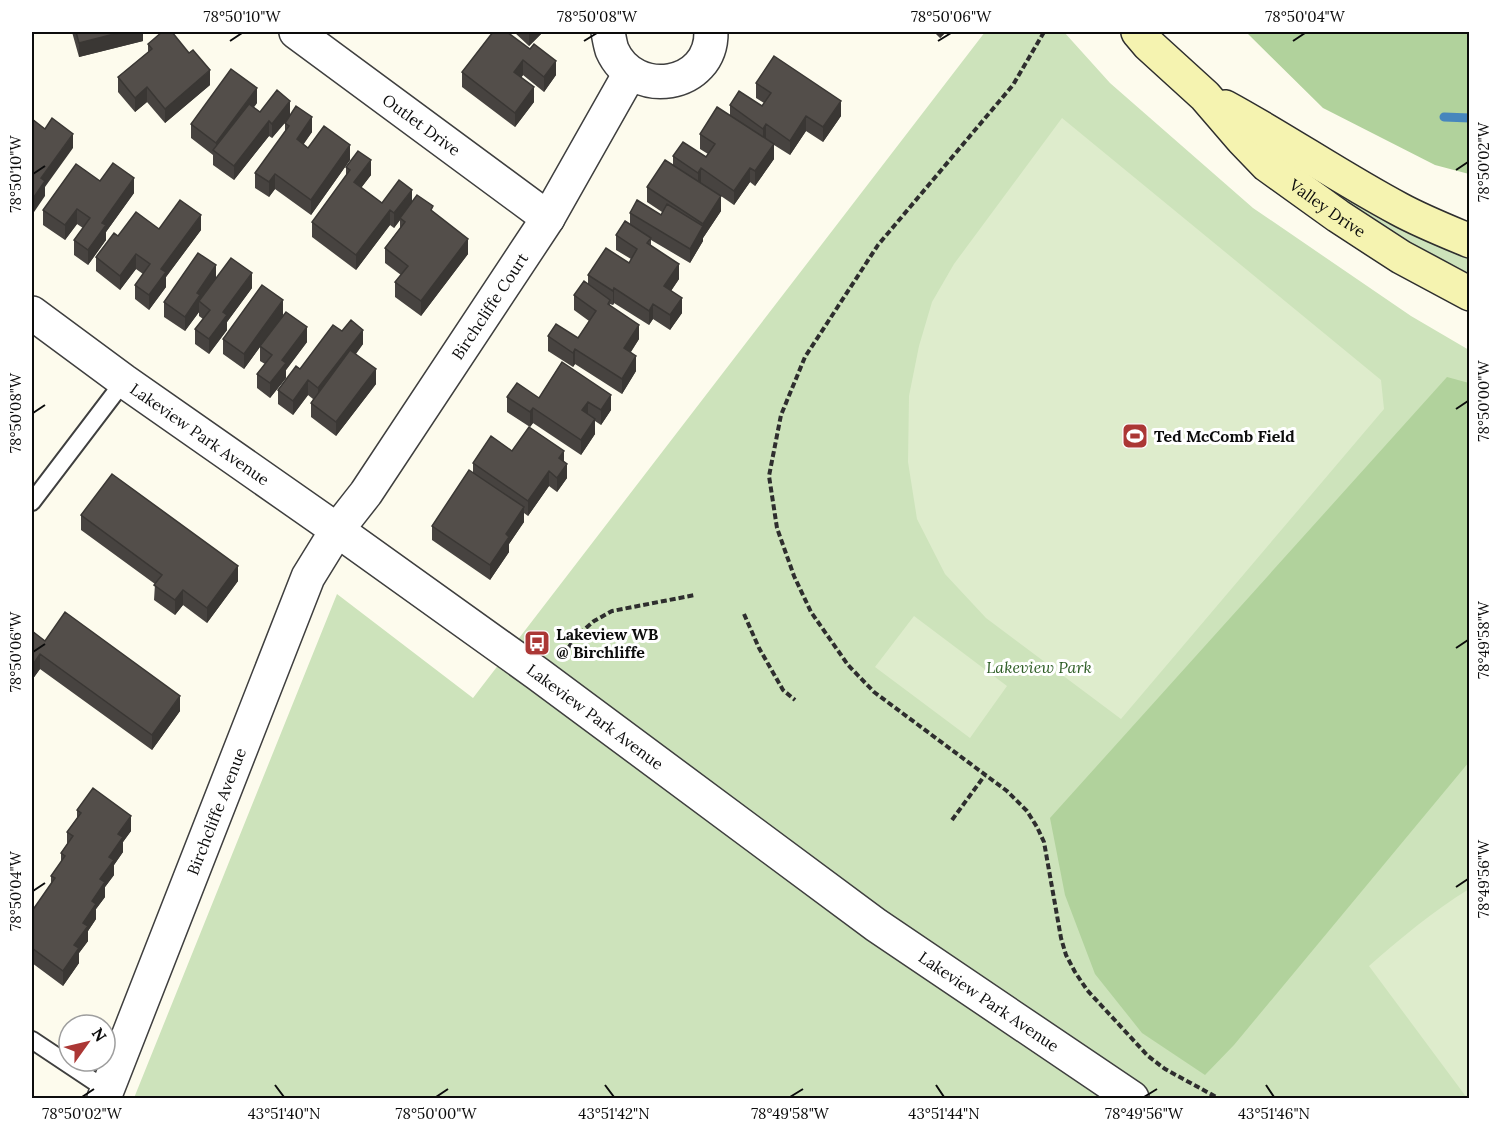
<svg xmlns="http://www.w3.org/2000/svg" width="1501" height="1130" viewBox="0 0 1501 1130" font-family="Lora,serif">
<rect width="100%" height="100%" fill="#fdfbed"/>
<!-- green -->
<path fill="#cde3bb" d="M985,32H1064L1110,83L1253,208L1411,316L1469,350V1098H134L337,594L473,698Z
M1279,156L1450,250L1469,258V279L1399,242Z"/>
<!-- forest -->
<path fill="#b1d29c" d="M1246,32H1469V174L1435,165L1323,108Z
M1447,377L1469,383V762L1234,1045L1205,1075L1142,1033L1095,974L1065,895L1050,818Z"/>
<!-- pitch -->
<path fill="#deeccc" d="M1062,118L1381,380L1384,409L1121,719L986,618L945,574L917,519L908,462L909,396L919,346L932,302L954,264Z
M914,616L1007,686L970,738L875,667Z
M1469,889L1470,1098H1467L1369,966C1401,938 1433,911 1469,889Z"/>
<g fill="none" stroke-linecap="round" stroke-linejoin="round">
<!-- stream -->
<path stroke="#4786bd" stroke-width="9" d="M1444,117L1470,118"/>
<!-- lane casing -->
<g stroke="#3f3f3f" stroke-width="20">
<path id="lane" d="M32,502L124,381
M32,1040L107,1090"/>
</g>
<!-- street casing -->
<g stroke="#3f3f3f" stroke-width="36">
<g id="street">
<path id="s1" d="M296,32L548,218"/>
<path d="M608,32C609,37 610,44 612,50C634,100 712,88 711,32"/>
<path id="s2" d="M32,313L124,381L337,530L538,674L876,925L1132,1098"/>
<path id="s3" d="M104,1098L308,577L337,530L366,493L548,218L630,73"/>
</g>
</g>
<!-- secondary casing -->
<g stroke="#2e2e2e" stroke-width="36">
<g id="secondary">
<path id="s4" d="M1138,32L1149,45L1205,96L1242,139L1267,165L1338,216L1401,257L1470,294"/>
<path d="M1225,107C1284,139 1339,177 1399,209C1421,221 1446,231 1470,241"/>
</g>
</g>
<!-- path -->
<path stroke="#2e2e2e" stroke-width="4" stroke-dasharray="6 3" stroke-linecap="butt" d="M1044,32L1013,85L878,245L805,357L781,415L769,476L777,528L794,576L811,612L848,665L874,692L1007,791L1027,811L1037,827L1044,842L1061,938L1066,955L1075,972L1087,990L1148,1056L1165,1069L1218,1098
M744,614L759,648L783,690L795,700
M568,648L578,635L594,621L612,611L695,595
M952,820L985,775"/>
<!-- lane -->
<use href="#lane" stroke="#fff" stroke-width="16"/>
<!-- street -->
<use href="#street" stroke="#fff" stroke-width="33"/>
<!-- secondary -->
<use href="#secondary" stroke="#f5f3b0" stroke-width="33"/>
</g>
<!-- wall -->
<path fill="#474340" d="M72,32H143V41L79,57Z
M493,32L556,75L544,92L523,75L521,78L534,102L515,127L462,87V72Z
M514,32H543L529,46Z
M934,32H946L940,38Z
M148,44L210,85L165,123L147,102L135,112L118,92V77L148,52Z
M756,83L841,116L823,142L806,131L790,155L774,145V159L755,186L750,182L734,205L721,196V211L703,238V241L690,263L651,240V245L679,279L671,291L682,313L670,330L653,319L649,325L614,303L613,305L610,304V306L639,339L631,352L636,371L622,394L575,364L573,367L548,351V336L578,338L589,321L574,310V295L588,285V275L629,263L631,259L616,250V235L630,225V213L661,215L662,212L647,202V187L673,165V156L706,157L708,154L700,149V134L730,115V105L762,106L764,103L756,98Z
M257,103L254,107L260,112L290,115L312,132L303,144L308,148L350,160L311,215L275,189L269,197L255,188V173L285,132V123L272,138L269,136L234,180L213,165V155L191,138V124Z
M346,167L371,175L361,188L382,203L412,202L433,212L468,254L421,316L395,297V282L401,275L385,263V248L400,228V220L394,228L390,225L356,270L312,237V222L346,176Z
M100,181L134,193L106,232V240L88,265L74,255V240L83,228L77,224L65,240L43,225V210Z
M159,229L201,230L166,277V287L149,310L135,299V285L143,274L136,269L120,290L96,271V257L118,236Z
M216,278L252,288L227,322V330L209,354L195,344V329L203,319L199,316V312L185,331L164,317V302Z
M283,315L307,342L286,370V378L270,398L257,388V374L265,364L260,361V347L244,369L223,354V339Z
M342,331L363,344L356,354L376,384L336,436L311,417V403L313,399L308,395L293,415L278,404V390Z
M562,362L611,410L601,425L595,421V434L581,455L533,423L530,427L507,412V397L539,398Z
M512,451L564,461L567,478L557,492L549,486L528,516L524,513V522L509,544V552L490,580L432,540V526L473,472V463Z
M81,515L238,581L207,623L183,605L175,615L154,600L155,584L81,530Z
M32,631L45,641L180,711L152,750L40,669L32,680Z
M77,810L131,831L123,842V852L114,865V875L105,887V897L96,909V919L88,931V941L79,953V963L63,986L32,963V911L51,884V876L61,863V853L67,844V832L77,818Z"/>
<!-- shaded-wall -->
<path fill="#3a3734" d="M122,32H143V41L79,57V43Z
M529,32H543L529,46Z
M940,32H946L940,38Z
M523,60V75L514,87V72Z
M556,61V75L544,92V77Z
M210,70V85L165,123V109Z
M147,87V102L135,112V98Z
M534,87V102L515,127V113Z
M257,88V103L219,154L216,152V143Z
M290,101V116L272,138V124Z
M841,101V116L823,142V127Z
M806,116V131L790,155V141Z
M312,117V132L297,154V139Z
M269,121V136L234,180V166Z
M766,124V139L763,144V129Z
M73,134V148L45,187V196L32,215V200L41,178Z
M774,144V159L755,186V171Z
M350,145V160L311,215V200Z
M371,160V175L354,197V182Z
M701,168V183L698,187V173Z
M750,168V182L734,205V191Z
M275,174V189L269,197V182Z
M134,178V193L106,232V240L88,265V250L102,223Z
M412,190V205L400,218V220L394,228V213Z
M721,196V211L703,238V241L690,263V249L703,227V224Z
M77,209V224L65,240V225Z
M390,210V225L356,270V255Z
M201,215V230L166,277V287L149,310V295L161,269Z
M468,239V254L421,316V301Z
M136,254V269L120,290V276Z
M679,264V279L664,301V286Z
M216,265V280L199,301V312L185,331V317L197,293Z
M252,273V288L227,322V330L209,354V339L223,312Z
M614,288V303L613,305V291Z
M682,298V313L670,330V315Z
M283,300V315L244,369V354Z
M653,304V319L649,325V311Z
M639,325V339L624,362V348Z
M307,327V342L286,370V378L270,398V383L282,360Z
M363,330V344L318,403V388Z
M575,349V364L573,367V353Z
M636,356V371L622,394V379Z
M376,369V384L336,436V422Z
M308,380V395L293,415V401Z
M611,395V410L601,425V410Z
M588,402V416L582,410Z
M533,408V423L530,427V412Z
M595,419V434L581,455V440Z
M564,451V466L559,458Z
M567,464V478L557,492V478Z
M549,471V486L528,516V501Z
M524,507V522L509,544V552L490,580V565L506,534Z
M238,566V581L207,623V608Z
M183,590V605L175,615V600Z
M40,654V669L32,680V666Z
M180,696V711L152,750V735Z
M131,816V831L123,842V852L114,865V875L105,887V897L96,909V919L88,931V941L79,953V963L63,986V971L74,945L118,834Z"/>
<!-- building -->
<path fill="#534e4a" stroke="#3a3734" stroke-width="1.5" d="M76,32H122L79,43Z
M162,32H172L189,53L193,50L210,70L165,109L147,87L135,98L118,77L152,49L148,44Z
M493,32H507L530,49L534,44L556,61L544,77L523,60L514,72L534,87L515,113L462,72Z
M774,56L841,101L823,127L806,116L790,141L766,124L763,129L730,105L739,91L762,106L771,93L756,83Z
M231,69L257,88L216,143L191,124Z
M277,90L290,101L272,124L269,121L234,166L213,150L249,104L260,112Z
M296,106L312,117L297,139L308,148L324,126L350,145L311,200L275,174L269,182L255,173L289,126L285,123Z
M717,107L774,144L755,171L750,168L734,191L701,168L698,173L673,156L683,142L706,157L715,144L700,134Z
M52,118L73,134L41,178L45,181L32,200V119L45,129Z
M358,151L371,160L354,182L382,203L399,180L412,190L394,213L390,210L356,255L312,222L350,170L346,167Z
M665,160L721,196L703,224L647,187Z
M113,163L134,178L102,223L106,225L88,250L74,240L90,218L77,209L65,225L43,210L76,164L100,181Z
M417,195L433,206L431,210L468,239L421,301L395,282L408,266L385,248L405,222L400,218Z
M180,200L201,215L161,269L166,272L149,295L135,285L150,264L136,254L120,276L96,257L114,233L118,236L136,212L159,229Z
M637,200L661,215L667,204L703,226L690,249L630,213Z
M625,221L651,238L647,243L679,264L664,286L682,298L670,315L653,304L649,311L614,288L613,291L588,275L606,248L629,263L637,249L616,235Z
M198,253L216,265L197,293L200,295L185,317L164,302Z
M231,258L252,273L223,312L227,315L209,339L195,329L210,310L199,301Z
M584,281L610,300L608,304L639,325L624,348L636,356L622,379L575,349L573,353L548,336L556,324L578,338L596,311L574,295Z
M262,285L283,300L244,354L223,339Z
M286,312L307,327L282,360L286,363L270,383L257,374L272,355L260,346Z
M351,320L363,330L318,388L308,380L293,401L278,390L296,366L300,369L333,325L342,331Z
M350,350L376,369L336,422L311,403Z
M562,362L611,395L601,410L588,402L582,410L595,419L581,440L533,408L530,412L507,397L517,383L539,398Z
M529,427L564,451L559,458L567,464L557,478L549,471L528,501L473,463L491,436L512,451Z
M469,470L524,507L506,534L509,537L490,565L432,526Z
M112,474L238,566L207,608L183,590L175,600L154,585L162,575L81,515Z
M65,612L180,696L152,735L40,654L32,666V631L45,641Z
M93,788L131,816L118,834L123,837L109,857L114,860L100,879L105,882L92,901L96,904L83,923L88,926L74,945L79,948L63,971L32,948V911L55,878L51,876L65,856L61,853L73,836L67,832L81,813L77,810Z"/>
<!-- ticks -->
<path fill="none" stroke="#0c0c0c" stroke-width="2" d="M230,41L242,33M584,41L597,33M938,41L951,33M1293,41L1305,33M1456,170L1468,162M33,174L45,166M1456,409L1468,401M33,413L45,405M1456,648L1468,640M33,652L45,644M1456,887L1468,879M33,891L45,883M275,1085L284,1097M605,1085L614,1097M936,1085L944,1097M1266,1085L1274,1097M82,1097L94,1089M436,1097L448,1089M790,1097L803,1089M1144,1097L1157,1089"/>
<!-- icons -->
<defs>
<g id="stadium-square" transform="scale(1.35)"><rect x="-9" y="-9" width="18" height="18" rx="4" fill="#ab3735" stroke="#fff"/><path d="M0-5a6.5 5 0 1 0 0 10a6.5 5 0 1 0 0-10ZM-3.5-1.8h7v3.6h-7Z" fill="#fff"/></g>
<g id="bus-square" transform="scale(1.35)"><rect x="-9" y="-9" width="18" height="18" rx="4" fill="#ab3735" stroke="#fff"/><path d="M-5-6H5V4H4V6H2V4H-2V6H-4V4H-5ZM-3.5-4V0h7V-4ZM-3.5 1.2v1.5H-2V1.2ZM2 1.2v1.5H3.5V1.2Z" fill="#fff"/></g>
</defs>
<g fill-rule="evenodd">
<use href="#stadium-square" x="1135" y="436"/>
<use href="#bus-square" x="537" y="643"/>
</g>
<g text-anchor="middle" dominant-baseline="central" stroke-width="6" stroke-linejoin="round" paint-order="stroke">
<!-- street labels -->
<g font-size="16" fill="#0c0c0c" stroke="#fff">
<text stroke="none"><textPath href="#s1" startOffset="156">Outlet Drive</textPath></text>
<text stroke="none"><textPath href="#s4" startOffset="260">Valley Drive</textPath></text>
<text stroke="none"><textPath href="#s3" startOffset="886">Birchcliffe Court</textPath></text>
<text stroke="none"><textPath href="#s2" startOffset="207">Lakeview Park Avenue</textPath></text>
<text stroke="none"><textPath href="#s2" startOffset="693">Lakeview Park Avenue</textPath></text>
<text stroke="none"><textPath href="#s3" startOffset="308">Birchcliffe Avenue</textPath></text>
<text stroke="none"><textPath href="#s2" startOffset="1179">Lakeview Park Avenue</textPath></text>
</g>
<!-- poi labels -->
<g font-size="16" font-weight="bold" fill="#0c0c0c" stroke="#fff" text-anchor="start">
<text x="1154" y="436">Ted McComb Field</text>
<text x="556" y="634">Lakeview WB<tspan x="556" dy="18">@ Birchliffe</tspan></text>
</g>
<!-- park labels -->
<g font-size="16" font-style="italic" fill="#2c5c24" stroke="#fff">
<text x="1039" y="667">Lakeview Park</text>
</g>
</g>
<!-- border -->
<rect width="1501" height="1130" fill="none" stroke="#ffffff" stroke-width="66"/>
<!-- north arrow -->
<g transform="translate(87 1043) rotate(56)"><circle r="28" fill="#ffffff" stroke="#9e9e9e" stroke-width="1.5"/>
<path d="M0-4.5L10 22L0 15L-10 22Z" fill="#ab3735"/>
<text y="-9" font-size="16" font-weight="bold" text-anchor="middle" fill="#0c0c0c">N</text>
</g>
<rect x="33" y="33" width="1435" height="1064" fill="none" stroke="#0c0c0c" stroke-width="2"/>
<g font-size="15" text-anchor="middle" fill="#0c0c0c">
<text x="242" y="22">78°50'10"W</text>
<text x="597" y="22">78°50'08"W</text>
<text x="951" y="22">78°50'06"W</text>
<text x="1305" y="22">78°50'04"W</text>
<text transform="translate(1484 162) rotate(-90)" y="5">78°50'02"W</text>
<text transform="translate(16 174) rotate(-90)" y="5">78°50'10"W</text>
<text transform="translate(1484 401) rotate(-90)" y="5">78°50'00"W</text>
<text transform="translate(16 413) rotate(-90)" y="5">78°50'08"W</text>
<text transform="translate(1484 640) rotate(-90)" y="5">78°49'58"W</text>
<text transform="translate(16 652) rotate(-90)" y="5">78°50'06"W</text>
<text transform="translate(1484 879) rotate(-90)" y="5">78°49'56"W</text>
<text transform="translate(16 891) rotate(-90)" y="5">78°50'04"W</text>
<text x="82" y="1119">78°50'02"W</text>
<text x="284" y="1119">43°51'40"N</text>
<text x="436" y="1119">78°50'00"W</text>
<text x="614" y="1119">43°51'42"N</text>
<text x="790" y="1119">78°49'58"W</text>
<text x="944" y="1119">43°51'44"N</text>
<text x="1144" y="1119">78°49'56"W</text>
<text x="1274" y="1119">43°51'46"N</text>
</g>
</svg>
